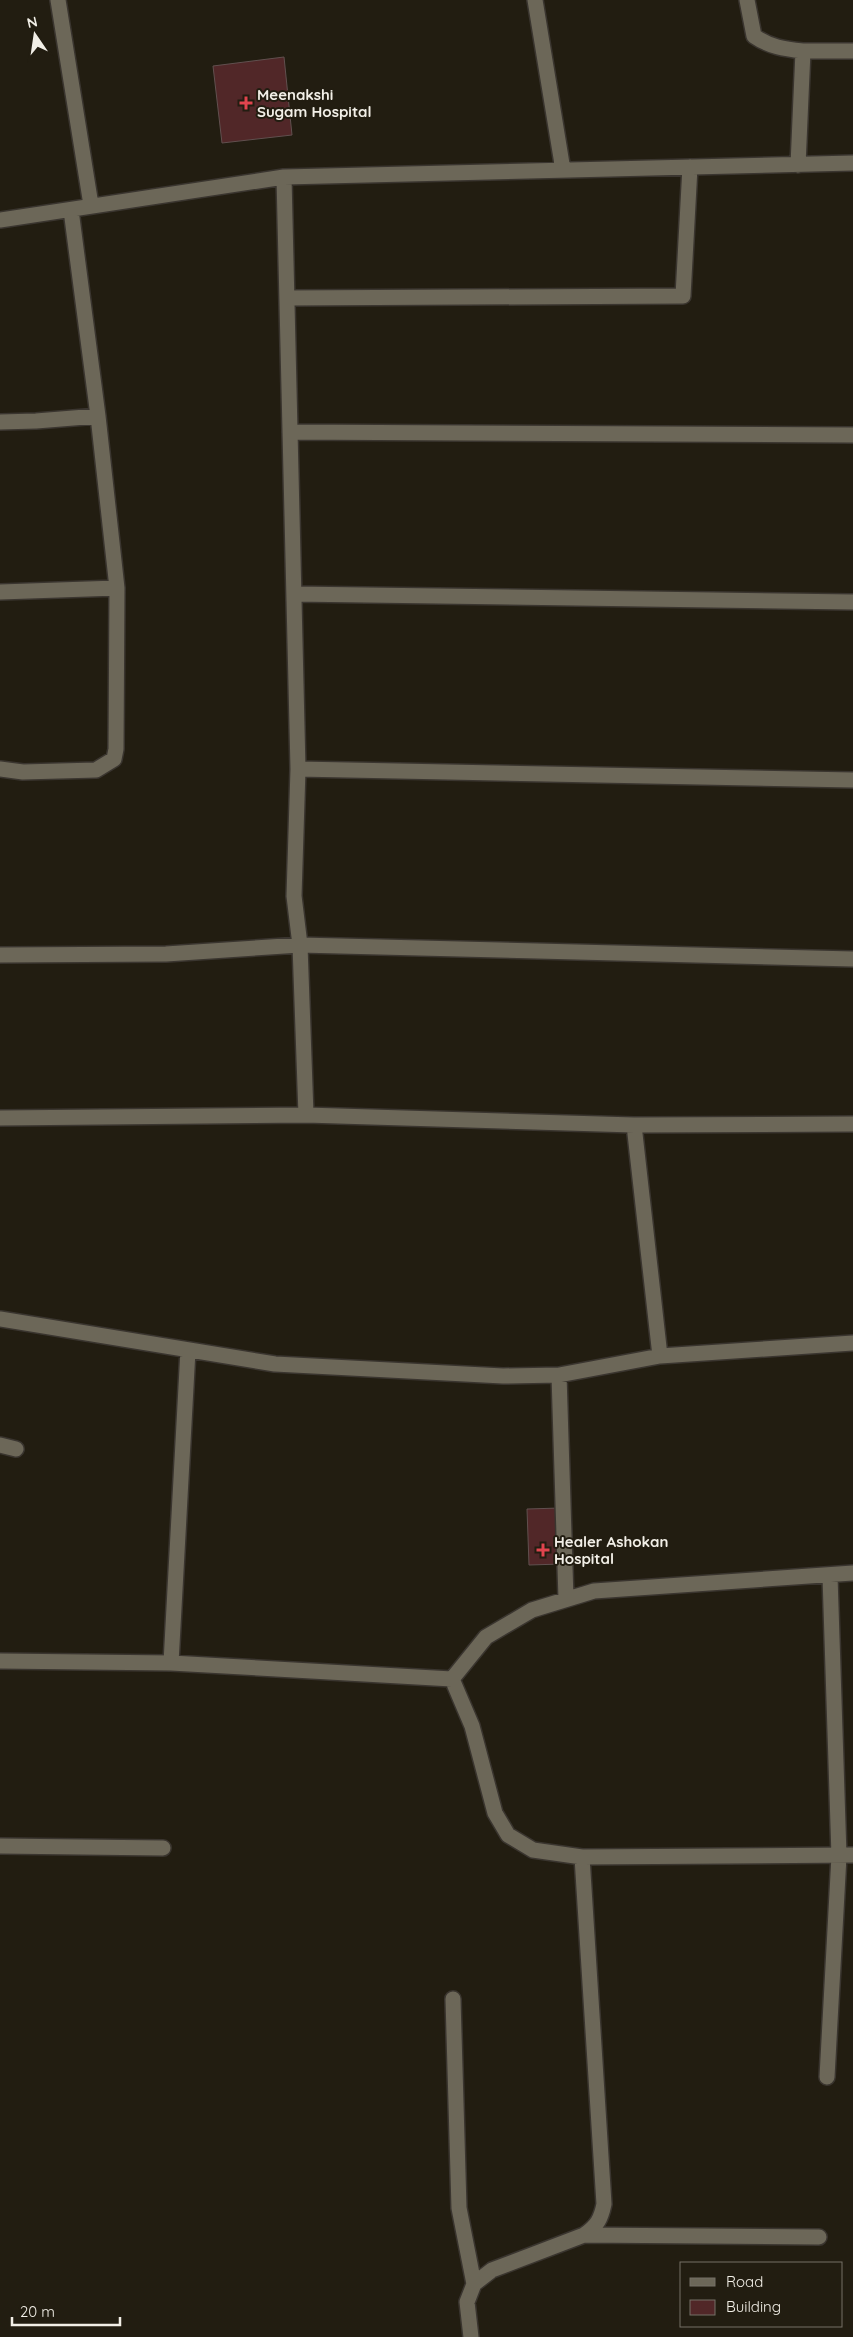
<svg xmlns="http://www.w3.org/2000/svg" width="853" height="2337" viewBox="0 0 853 2337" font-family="Quicksand,sans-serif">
<rect width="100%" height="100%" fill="#221d11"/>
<!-- building -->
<path fill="#512728" stroke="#61504f" d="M284,57L292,135L222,143L213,66Z
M560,1508L562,1564L529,1565L527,1509Z"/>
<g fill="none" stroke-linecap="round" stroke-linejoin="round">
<!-- lane casing -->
<g stroke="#3a352f" stroke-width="18">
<path id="lane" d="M0,1846L163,1848"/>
</g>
<!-- street casing -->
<g stroke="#3a352f" stroke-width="18">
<path id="street" d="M58,0L91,205
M535,0L563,170
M747,0L754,36C770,47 784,49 803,51L798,165
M803,51H853
M284,177L298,769L294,896L300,945L306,1115
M0,220L284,177L853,163
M287,298L683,296L690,167
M0,422L36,421L98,416
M290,432L853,435
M0,592L117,588
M294,594L853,602
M0,769L23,772L96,770L114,759L116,749L117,588L98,416L71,210
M298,769L853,780
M0,955L166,954L300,945L853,959
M0,1118L306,1115L634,1125L853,1124
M634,1125L660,1356
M0,1319L275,1364L503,1376L559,1375L660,1356L853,1343
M559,1375L566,1599
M0,1445L16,1449
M0,1661L171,1663L452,1679L486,1637L532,1610L594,1591L853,1573
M171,1663L188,1350
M452,1679L472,1726L495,1813L508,1835L533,1850L582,1857L853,1855
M453,1999L459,2208L474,2284
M827,2077L839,1856L830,1576
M584,2235L819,2237
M471,2337L467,2302L474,2284L492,2270L584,2235C597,2226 601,2219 604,2204L582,1857"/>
</g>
<!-- lane -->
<use href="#lane" stroke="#6c6758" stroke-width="15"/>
<!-- street -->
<use href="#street" stroke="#6c6758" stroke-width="15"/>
</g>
<!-- markers -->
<g fill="#e0444e" stroke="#221d11" stroke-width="2">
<path d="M243.5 95.5h5v5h5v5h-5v5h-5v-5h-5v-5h5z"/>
<path d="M540.5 1542.5h5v5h5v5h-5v5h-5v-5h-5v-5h5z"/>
</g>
<g text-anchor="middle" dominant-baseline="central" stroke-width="4" stroke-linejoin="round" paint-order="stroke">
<!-- poi labels -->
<g font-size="15" font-weight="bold" fill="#f2efe7" stroke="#221d11" text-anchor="start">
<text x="257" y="94">Meenakshi<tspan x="257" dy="17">Sugam Hospital</tspan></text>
<text x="554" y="1541">Healer Ashokan<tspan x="554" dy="17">Hospital</tspan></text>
</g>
</g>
<!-- legend -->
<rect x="680" y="2262" width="162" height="65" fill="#221d11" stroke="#757167"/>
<rect x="690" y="2278" width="25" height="8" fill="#6c6758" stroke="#757167"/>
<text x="726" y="2287" font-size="15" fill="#f2efe7">Road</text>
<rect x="690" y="2300" width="25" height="15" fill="#512728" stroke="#757167"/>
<text x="726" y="2312" font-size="15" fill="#f2efe7">Building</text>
<!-- north arrow -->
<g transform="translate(35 35) rotate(347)" stroke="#221d11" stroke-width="4" paint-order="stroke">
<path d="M0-4L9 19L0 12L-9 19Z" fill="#f2efe7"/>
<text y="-8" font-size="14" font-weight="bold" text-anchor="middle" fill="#f2efe7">N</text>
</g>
<!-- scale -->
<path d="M12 2317v8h108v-8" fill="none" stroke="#f2efe7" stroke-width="2.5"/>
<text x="20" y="2317" font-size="15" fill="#f2efe7" stroke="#221d11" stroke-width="4" paint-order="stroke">20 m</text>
</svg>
